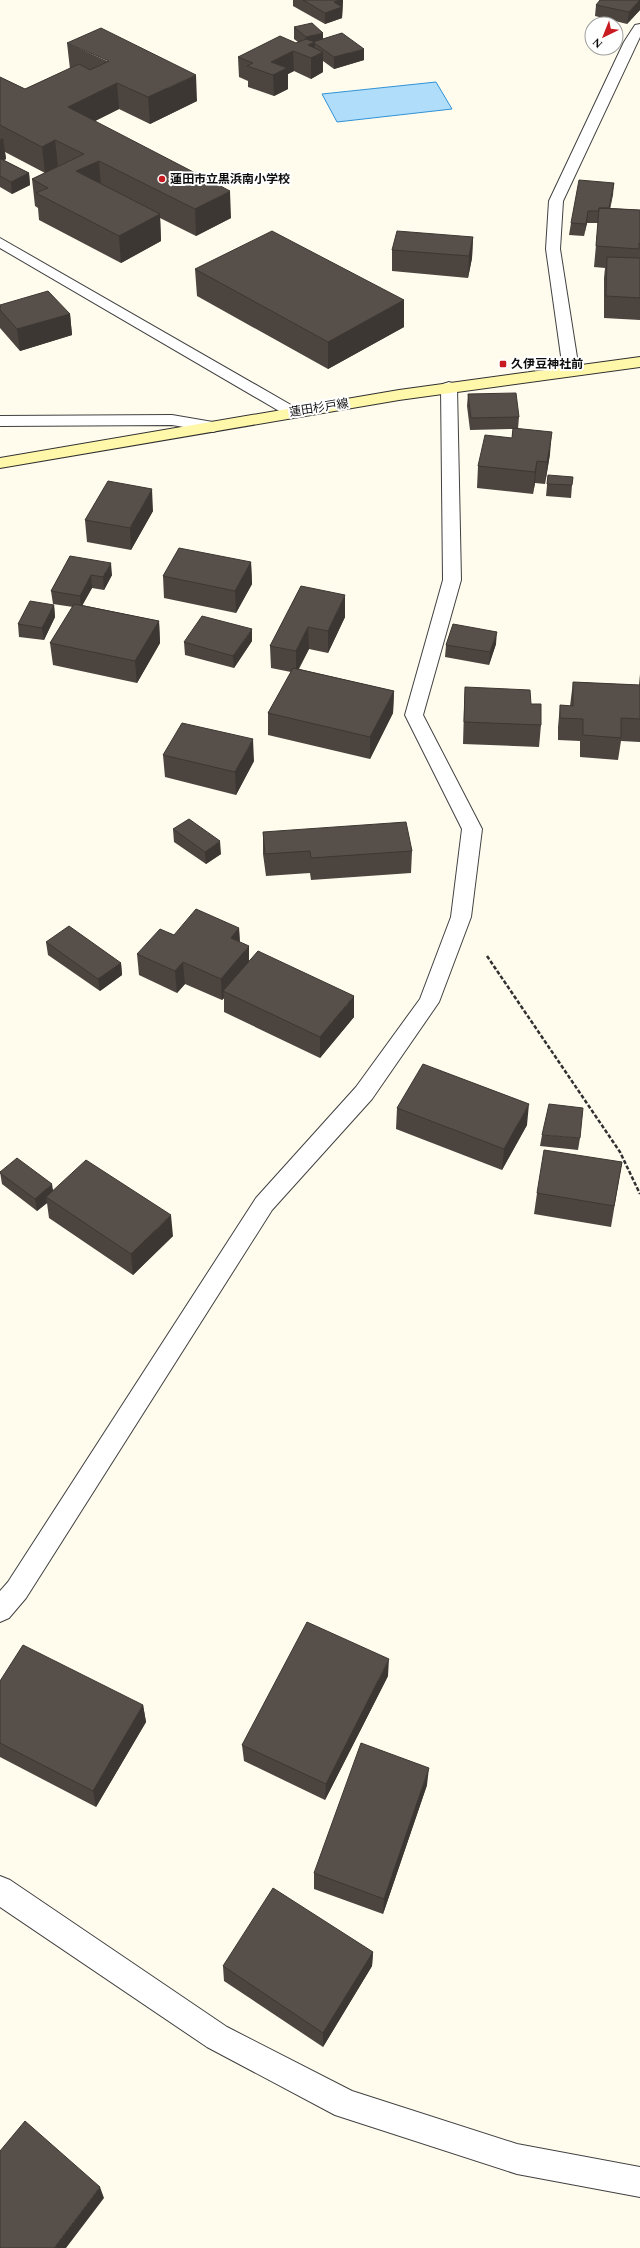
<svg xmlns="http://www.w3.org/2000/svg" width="640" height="2248" viewBox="0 0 640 2248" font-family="Spectral,'Noto Sans JP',serif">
<rect width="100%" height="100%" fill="#fffcee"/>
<!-- water -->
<path fill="#afddfa" stroke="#3192d6" d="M436,82L452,109L337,122L322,94Z"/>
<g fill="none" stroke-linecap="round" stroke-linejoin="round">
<!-- street casing -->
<g stroke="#414141" stroke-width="2">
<path id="street" d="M640,24V37L563,201L560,249L579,370L577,373H565L563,370L546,249L549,201L624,42L635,25Z
M0,238L298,409L300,412L298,415H286L0,248Z
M449,382L455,384L457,387L461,580L423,715L482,829L471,917L439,1002L372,1099L272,1210L26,1598L9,1618L0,1622V1591L8,1582L256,1198L356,1087L420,999L451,917L462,829L405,715L443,580L441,387L443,384Z
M172,415L213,422L219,424L221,427L219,430L213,432L172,425L0,426V416Z
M0,1876L10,1880L227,2027L352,2091L517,2144L640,2167V2197L517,2174L335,2115L207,2047L0,1907Z"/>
</g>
<!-- secondary casing -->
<g stroke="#303030" stroke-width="2">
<path id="secondary" d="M640,357V367L399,400L0,468V458L399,390Z"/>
</g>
<!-- path -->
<path stroke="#303030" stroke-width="2.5" stroke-dasharray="4 2" stroke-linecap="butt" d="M487,956L620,1152L640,1194"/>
<!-- street -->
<use href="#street" fill="#fff" fill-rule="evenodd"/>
<!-- secondary -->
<use href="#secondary" fill="#fff7a9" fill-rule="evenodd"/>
</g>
<!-- wall -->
<path fill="#4b443f" d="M293,0H343L342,18L325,24L293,6Z
M640,0V10L627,24L595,16L596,5Z
M294,27L323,39L364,60L334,69L323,61V72L311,79L294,71L288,74V89L274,96L248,87V81L239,77L238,57L296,43L298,42L294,39Z
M67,43L197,101L150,124L119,109L95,121L231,218L196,236L160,218L161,241L121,263L39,220L38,208L35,206L32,179L58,167L45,173L5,152L6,159L4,160L29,173L30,185L12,194L0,187V77L25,89L70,69Z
M614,183L610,208L640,210V320L604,318V278L605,268L594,267L598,223H587L584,236L569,235L571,223Z
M473,237L472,258L468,278L392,271V250Z
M195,269L404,300V327L328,369L197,296Z
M0,305L70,314L72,335L20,351L0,328Z
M468,394L519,417L518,429L550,454L545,484L535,483L533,494L477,488L478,466L512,438L513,429L470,430L467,406Z
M548,475L572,485L571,498L546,496Z
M153,511L131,550L87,542L85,520Z
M70,556L112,575L104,590L92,588L82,605L159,621L160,643L137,683L53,665L50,643L73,607L53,604L51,591Z
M251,562L252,584L236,613L164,598L163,576Z
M301,586L345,617L328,653L309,649L299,669L394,691L393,713L370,759L268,735V713L291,672L271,668L270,646Z
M54,605L55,617L44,640L19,637L18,624Z
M252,641L234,668L185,655L184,642Z
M496,644L489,665L445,657L446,645Z
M640,674V742L621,741L618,760L580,757V741L558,740V727L560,705L570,706L573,682L639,685Z
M465,687L531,704L541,725L539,747L463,744L464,709Z
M163,755L254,761L236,795L165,777Z
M173,829L221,854L206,864L174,842Z
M263,832L412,851L411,873L311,880L310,873L266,876L263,854Z
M239,928L240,942L249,962L354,1017L320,1058L224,1012V998L222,1000L185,984L177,993L139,975L137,954L174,935Z
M46,942L121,963L122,975L100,991L48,955Z
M397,1108L527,1125L502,1170L396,1129Z
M542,1135L580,1138L578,1150L540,1146Z
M622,1162L611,1227L534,1214L537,1193Z
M0,1172L53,1190L173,1236L133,1275L49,1218L47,1203L37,1211L2,1184Z
M388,1676L325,1800L244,1761L242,1745Z
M0,1681L143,1705L146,1722L96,1807L0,1757Z
M427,1785L383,1914L314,1889V1873Z
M373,1952L372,1966L323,2047L224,1981L223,1966Z"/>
<!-- shaded-wall -->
<path fill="#3d3733" d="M340,0H343L342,18L325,24V13L334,2Z
M640,0V10L627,24L629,12Z
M323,33V44L315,43V56L323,52V72L311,79V58L306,49V37Z
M364,49V60L334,69V57Z
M293,51L294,71L288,74V89L274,96L273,75L271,62Z
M196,75L197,101L150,124L148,97Z
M117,83L119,109L71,133L68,107Z
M3,138L6,159L0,162V140Z
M55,140L58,166L45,173L42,147Z
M99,161L101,187L76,171Z
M29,173L30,185L12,194L11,182Z
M614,183L613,195L607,224L609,212Z
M230,191L231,218L196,236L195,209Z
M588,211L587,223L584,236L586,224Z
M160,214L161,241L121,263L119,236Z
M473,237L472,258L468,278L469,256Z
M404,300V327L328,369V342Z
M70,314L72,335L20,351L17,329Z
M552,432L550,454L545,484L547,462Z
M537,461L535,483L533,494L535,472Z
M152,489L153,511L131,550L130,528Z
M251,562L252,584L236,613L235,591Z
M111,563L112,575L104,590L103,577Z
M91,575L92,588L81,608L80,596Z
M345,595V617L328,653V631Z
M54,605L55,617L44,640L42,628Z
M159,621L160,643L137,683L135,661Z
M308,627L309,649L296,673V651Z
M252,629V641L234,668L233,656Z
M497,632L496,644L489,665L490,652Z
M394,691L393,713L370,759V737Z
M253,739L254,761L236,795L235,772Z
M220,841L221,854L206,864L205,852Z
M239,928L240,950L231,938Z
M249,946V968L223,991L224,998L222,1000L221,979Z
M183,962L185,984L177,993L175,971Z
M121,963L122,975L100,991L98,979Z
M354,996V1017L320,1058V1037Z
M529,1104L527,1125L502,1170L504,1149Z
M52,1184L54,1196L46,1197L47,1203L37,1211L35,1199Z
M171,1215L173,1236L133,1275L131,1254Z
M389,1659L388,1676L325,1800L326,1784Z
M143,1705L146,1722L96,1807L93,1791Z
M429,1768L427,1785L383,1914L384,1899Z
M373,1952L372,1966L323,2047V2033Z
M100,2187L104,2198L66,2248H54Z"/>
<!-- building -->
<path fill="#574f49" stroke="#3d3733" d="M303,0H340L334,2L342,7L325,13Z
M600,0H640L629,12L596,5Z
M312,23L323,33L306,37L294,27Z
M101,28L196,75L148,97L117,83L68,107L230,191L195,209L99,161L76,171L160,214L119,236L36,193L48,188L32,179L84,154L55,140L42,147L0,125V77L25,89L79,64L90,70L109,61L67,43Z
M342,33L364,49L334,57L313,42Z
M280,36L296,43L306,39L315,42L308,45L323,52L311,58L293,51L271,62L287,68L273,75L247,66L253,63L238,57Z
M0,159H1L29,173L11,182L0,176Z
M579,180L614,183L609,208H599V211H588L586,224L571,223Z
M599,208L640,210V244L639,243V249L596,246Z
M272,231L404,300L328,342L195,269Z
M397,231L473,237L469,256L392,250Z
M607,257L640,258V298L606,296Z
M48,291L70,314L17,329L0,310V305Z
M516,393L519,417L471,418L468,394Z
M513,428L552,432L547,462L537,461L535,472L478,466L485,435L512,438Z
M548,475L573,477L572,485L547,484Z
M108,481L152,489L130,528L85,520Z
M179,548L251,562L235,591L163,576Z
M70,556L111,563L103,577L91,575L80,596L51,591Z
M301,586L345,595L328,631L308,627L296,651L270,646Z
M30,601L54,605L42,628L18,624Z
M74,604L159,621L135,661L50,643Z
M202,616L252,629L233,656L184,642Z
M453,624L497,632L490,652L446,645Z
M293,668L394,691L370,737L268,713Z
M573,682L640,685V719L621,718V738L583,735V719L560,718V705L573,706Z
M465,687L530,690L531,704H541V725L464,722Z
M182,723L253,739L235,772L163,755Z
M189,819L220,841L205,852L173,829Z
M406,822L412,851L311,858L310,851L265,854L263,832Z
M196,909L239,928L231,938L249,946L221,979L183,962L175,971L137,954L160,929L174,935Z
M69,926L121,963L98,979L46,942Z
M258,951L354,996L320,1037L223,991Z
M423,1064L529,1104L504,1149L397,1108Z
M549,1104L583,1108L580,1138L542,1135Z
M544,1150L622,1162L614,1206L537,1193Z
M17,1158L52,1184L35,1199L0,1173V1172Z
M86,1160L171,1215L131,1254L46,1197Z
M307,1622L389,1659L326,1784L242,1745Z
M23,1645L143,1705L93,1791L0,1743V1681Z
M361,1743L429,1768L384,1899L314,1873Z
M273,1888L373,1952L323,2033L223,1966Z
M25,2121L100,2187L54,2248H0V2151Z"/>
<!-- markers -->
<g fill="#c81c22" stroke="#fff" stroke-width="1.5">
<circle cx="162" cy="179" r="4"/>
<rect x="499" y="360" width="8" height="8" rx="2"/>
</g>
<g text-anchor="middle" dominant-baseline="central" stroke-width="4" stroke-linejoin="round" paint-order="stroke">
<!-- far-poi labels -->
<g font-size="12" font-weight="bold" fill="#0e0e0e" stroke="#fff" text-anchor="start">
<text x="170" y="179">蓮田市立黒浜南小学校</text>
<text x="511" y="364">久伊豆神社前</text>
</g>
<!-- far-street labels -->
<g font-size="12" fill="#0e0e0e" stroke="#fff">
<text transform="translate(319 408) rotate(-9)">蓮田杉戸線</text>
</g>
</g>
<!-- north arrow -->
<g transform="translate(604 36) rotate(223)"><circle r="19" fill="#ffffff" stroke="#9f9f9f"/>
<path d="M0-3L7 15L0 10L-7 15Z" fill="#c81c22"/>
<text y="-6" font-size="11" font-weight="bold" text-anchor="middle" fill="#0e0e0e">N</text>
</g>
</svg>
